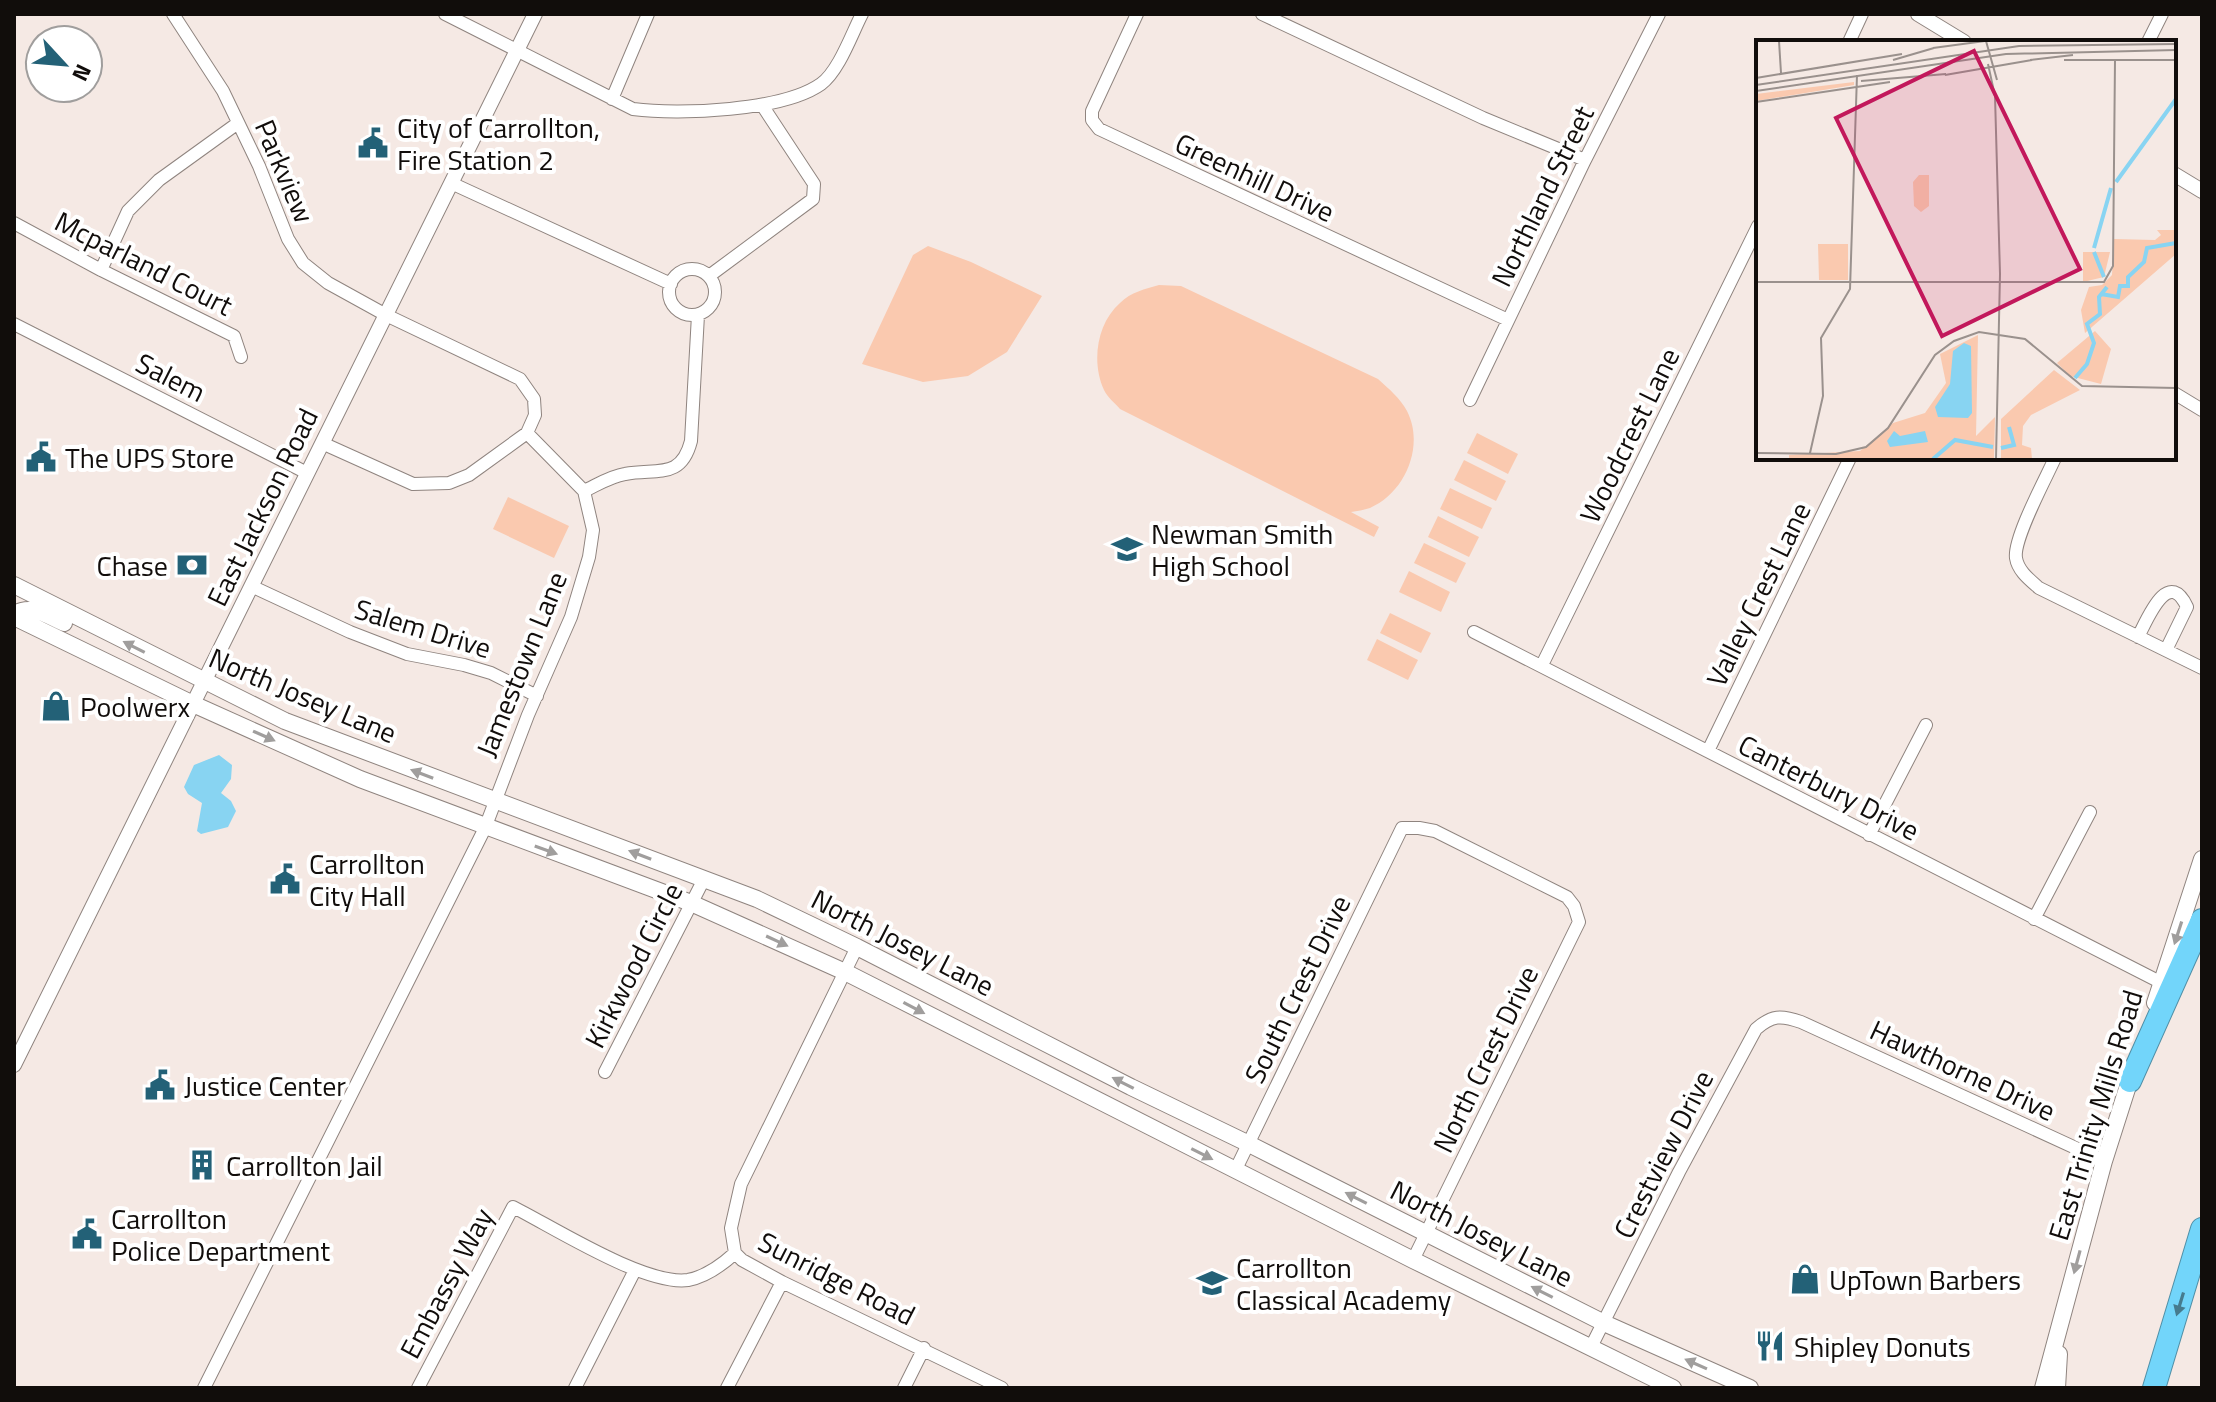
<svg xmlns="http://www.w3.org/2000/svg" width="2216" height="1402" viewBox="0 0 2216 1402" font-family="'Titillium Web',sans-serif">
<rect width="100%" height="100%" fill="#f5e9e4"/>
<!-- green -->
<path fill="#fac9af" d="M928,246L971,262L1042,296L1007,352L968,376L923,382L862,364L913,255Z
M1159,285L1181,286L1378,379C1389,389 1400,398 1407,411C1425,446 1405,493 1370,508C1364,510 1357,511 1351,512L1379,527L1374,537L1120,409C1115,403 1107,397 1104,390C1091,362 1097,323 1120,303C1131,292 1145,289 1159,285Z
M1477,433L1518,454L1508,474L1467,453Z
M1464,460L1506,481L1496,501L1454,480Z
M1450,488L1492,508L1482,529L1440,509Z
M508,497L569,526L554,558L493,529Z
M1438,516L1479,537L1469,557L1428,537Z
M1424,543L1466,563L1456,583L1414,563Z
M1409,571L1450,592L1441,612L1399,592Z
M1390,613L1431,633L1421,653L1380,633Z
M1377,639L1418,660L1408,680L1367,660Z"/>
<!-- water -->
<path fill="#88d4f2" d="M219,755L232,765L231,779L221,793L231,801L236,811L228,827L201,834L197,831L202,803L188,794L184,787L194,765Z"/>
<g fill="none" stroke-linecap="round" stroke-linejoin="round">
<!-- minor casing -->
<g stroke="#8f847f" stroke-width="14">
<path id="minor" d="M173,14L223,91L259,166L288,239L303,263L328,283L386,315L520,379L534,399L535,415L527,433L469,475L449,483L413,484L322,443
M445,14L633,109C679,115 783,111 821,84C839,71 852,33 862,14
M1137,14L1092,111V120L1099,129L1508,320
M1262,14L1483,118L1585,160
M1849,42L1862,14
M2148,42L2162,14
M612,99L648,14
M451,183L671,284
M14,223L101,270L234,336L241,357
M669 292a23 23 0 1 1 46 0a23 23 0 1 1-46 0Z
M101,270L128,211L159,180L238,123
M709,276L813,199L814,184L762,105
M14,324L307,473
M2174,393L2202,410
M1470,400L1585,160L1659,14
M2055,458C2046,478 2013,539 2016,558C2018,571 2030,580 2039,588L2202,668
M584,491C597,485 611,476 625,474C657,468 681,480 691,441L698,315
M251,586L350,632L407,654L464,665L491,673L537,696
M1474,632L2162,983
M2138,637C2147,620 2168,566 2187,607L2166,650
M1542,665L1758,226
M1708,751L1850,458
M1869,835L1926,725
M2034,919L2090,812
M857,947L741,1184L731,1228L735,1253L742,1260L782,1282L1002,1388
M605,1072L704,879
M1235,1171L1402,828H1419L1435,831L1567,897L1574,906L1579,922L1413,1260
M1591,1347L1679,1172L1756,1029C1772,1015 1781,1015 1801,1022L2104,1161
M204,1388L485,828L528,715L571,617L589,557L593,530L584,491L527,433
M418,1388L513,1207C553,1227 645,1286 688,1280C705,1277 723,1264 735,1253
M575,1388L635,1270
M727,1388L782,1282
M904,1388L924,1348"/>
</g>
<!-- tertiary casing -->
<g stroke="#8f847f" stroke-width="16">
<path id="tertiary" d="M1918,14L1964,42
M2174,174L2202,191
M14,1065L535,14"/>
</g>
<!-- secondary casing -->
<g stroke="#8f847f" stroke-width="18">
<path id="secondary" d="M14,585L285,721L757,899L857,947L1131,1087L1247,1143L1604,1323L1750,1388
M14,614C33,604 46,615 64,623
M14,617L193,704L360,779L691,903L845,972L1413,1260L1673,1388
M2155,1003L2202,859
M2043,1388L2104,1161L2133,1070
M2057,1388L2059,1354"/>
</g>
<!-- motorway casing -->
<g stroke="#508fa6" stroke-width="24">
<path id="motorway" d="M2130,1081L2202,920
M2154,1388L2202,1229"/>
</g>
<!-- minor -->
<use href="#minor" stroke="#fff" stroke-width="12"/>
<!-- tertiary -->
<use href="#tertiary" stroke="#fff" stroke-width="14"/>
<!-- secondary -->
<use href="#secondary" stroke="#fff" stroke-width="16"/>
<!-- motorway -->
<use href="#motorway" stroke="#72d5fa" stroke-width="22"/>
</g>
<!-- one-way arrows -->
<defs><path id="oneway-solid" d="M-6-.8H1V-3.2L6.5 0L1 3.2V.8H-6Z" transform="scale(2)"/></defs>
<g fill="#a09e9d">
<use href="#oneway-solid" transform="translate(134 647) rotate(-153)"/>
<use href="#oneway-solid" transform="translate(264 736) rotate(24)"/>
<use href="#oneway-solid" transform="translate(422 774) rotate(-159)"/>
<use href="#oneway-solid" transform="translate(546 850) rotate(20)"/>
<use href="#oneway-solid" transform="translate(640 855) rotate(-159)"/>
<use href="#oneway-solid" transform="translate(2178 933) rotate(108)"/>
<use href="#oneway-solid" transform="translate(777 941) rotate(25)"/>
<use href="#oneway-solid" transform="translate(914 1008) rotate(28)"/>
<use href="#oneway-solid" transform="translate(1123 1083) rotate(-153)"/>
<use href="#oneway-solid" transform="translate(1202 1154) rotate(27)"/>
<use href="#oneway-solid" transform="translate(1356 1198) rotate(-153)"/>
<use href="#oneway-solid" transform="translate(2077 1262) rotate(105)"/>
<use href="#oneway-solid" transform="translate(1542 1292) rotate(-153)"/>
<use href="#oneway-solid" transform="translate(1696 1364) rotate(-156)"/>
</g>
<use fill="#467b8e" href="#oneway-solid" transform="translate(2180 1304) rotate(107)"/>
<!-- icons -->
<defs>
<g id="civic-bare" transform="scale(2.4)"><path d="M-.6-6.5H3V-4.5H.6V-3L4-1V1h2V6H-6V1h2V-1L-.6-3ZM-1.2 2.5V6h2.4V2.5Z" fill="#236177" stroke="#fff" stroke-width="2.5" paint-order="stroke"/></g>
<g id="school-bare" transform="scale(2.4)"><path d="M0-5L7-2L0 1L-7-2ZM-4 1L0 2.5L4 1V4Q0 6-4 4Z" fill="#236177" stroke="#fff" stroke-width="2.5" paint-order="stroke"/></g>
<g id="bank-bare" transform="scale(2.4)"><path d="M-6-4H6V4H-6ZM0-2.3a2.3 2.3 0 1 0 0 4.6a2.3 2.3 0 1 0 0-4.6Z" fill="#236177" stroke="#fff" stroke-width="2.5" paint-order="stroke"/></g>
<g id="shop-bare" transform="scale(2.4)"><path d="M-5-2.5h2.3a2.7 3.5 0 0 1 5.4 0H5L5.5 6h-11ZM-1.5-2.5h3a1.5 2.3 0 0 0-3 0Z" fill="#236177" stroke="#fff" stroke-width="2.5" paint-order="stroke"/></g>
<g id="building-bare" transform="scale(2.4)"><path d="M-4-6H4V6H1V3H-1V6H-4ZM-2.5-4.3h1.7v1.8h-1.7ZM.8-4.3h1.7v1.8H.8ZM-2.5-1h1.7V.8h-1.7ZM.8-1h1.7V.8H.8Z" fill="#236177" stroke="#fff" stroke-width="2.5" paint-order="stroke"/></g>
<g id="restaurant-bare" transform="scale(2.4)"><path d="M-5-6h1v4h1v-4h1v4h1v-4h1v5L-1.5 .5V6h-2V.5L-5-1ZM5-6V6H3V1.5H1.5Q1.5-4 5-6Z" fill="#236177" stroke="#fff" stroke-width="2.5" paint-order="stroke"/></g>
</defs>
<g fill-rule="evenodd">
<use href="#civic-bare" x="373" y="143"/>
<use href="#civic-bare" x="41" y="457"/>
<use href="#school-bare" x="1127" y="549"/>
<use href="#bank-bare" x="192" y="565"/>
<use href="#shop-bare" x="56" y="706"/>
<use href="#civic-bare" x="285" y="879"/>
<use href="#civic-bare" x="160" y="1085"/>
<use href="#building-bare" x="202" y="1165"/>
<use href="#civic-bare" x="87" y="1234"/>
<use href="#shop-bare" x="1805" y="1279"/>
<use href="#school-bare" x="1212" y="1283"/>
<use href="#restaurant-bare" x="1770" y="1346"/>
</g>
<g text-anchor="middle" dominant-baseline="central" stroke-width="8" stroke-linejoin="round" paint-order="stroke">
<!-- poi labels -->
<g font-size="28" fill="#110d0b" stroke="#fff" text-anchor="start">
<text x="397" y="127">City of Carrollton,<tspan x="397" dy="32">Fire Station 2</tspan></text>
<text x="65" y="457">The UPS Store</text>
<text x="1151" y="533">Newman Smith<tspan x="1151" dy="32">High School</tspan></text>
<text x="168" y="565" text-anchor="end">Chase</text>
<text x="80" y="706">Poolwerx</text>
<text x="309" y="863">Carrollton<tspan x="309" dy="32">City Hall</tspan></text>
<text x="184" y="1085">Justice Center</text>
<text x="226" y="1165">Carrollton Jail</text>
<text x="111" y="1218">Carrollton<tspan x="111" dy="32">Police Department</tspan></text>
<text x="1236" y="1267">Carrollton<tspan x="1236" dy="32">Classical Academy</tspan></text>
<text x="1829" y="1279">UpTown Barbers</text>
<text x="1794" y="1346">Shipley Donuts</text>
</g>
<!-- street labels -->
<g font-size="28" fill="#110d0b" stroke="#fff">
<text transform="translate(285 171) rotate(67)">Parkview</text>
<text transform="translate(1255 177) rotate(25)">Greenhill Drive</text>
<text transform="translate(1542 196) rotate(-64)">Northland Street</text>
<text transform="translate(144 263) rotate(27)">Mcparland Court</text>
<text transform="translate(171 377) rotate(27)">Salem</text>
<text transform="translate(1629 435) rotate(-64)">Woodcrest Lane</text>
<text transform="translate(262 507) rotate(-64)">East Jackson Road</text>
<text transform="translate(1758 594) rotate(-64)">Valley Crest Lane</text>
<text transform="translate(423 628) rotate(17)">Salem Drive</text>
<text transform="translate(521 664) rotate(-68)">Jamestown Lane</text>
<text transform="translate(303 695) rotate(23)">North Josey Lane</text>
<text transform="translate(1829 787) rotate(27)">Canterbury Drive</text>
<text transform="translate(903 942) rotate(27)">North Josey Lane</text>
<text transform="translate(633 965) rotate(-63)">Kirkwood Circle</text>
<text transform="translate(1297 989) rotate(-64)">South Crest Drive</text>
<text transform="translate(1485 1059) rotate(-64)">North Crest Drive</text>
<text transform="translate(1963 1070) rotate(25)">Hawthorne Drive</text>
<text transform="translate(2095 1115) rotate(-73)">East Trinity Mills Road</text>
<text transform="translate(1663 1154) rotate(-63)">Crestview Drive</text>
<text transform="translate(1482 1233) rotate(27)">North Josey Lane</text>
<text transform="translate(837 1278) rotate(27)">Sunridge Road</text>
<text transform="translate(446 1283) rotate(-62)">Embassy Way</text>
</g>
</g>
<!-- overview -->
<g transform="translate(1756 40)">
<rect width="420" height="420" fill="#f5e9e4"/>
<path d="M98,42V45L0,61V54ZM163,135H173V166L165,172L158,166L157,142ZM401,190H420V214L329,293L325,270L333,247L346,245L356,235L358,199L399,200L405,195ZM62,204H92V240H63ZM327,212H354L348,237L327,242ZM339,291L355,309L345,344L314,336L301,323ZM222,295L220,396L239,377L238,419H33V415L104,411L137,383L169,373L190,343L184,314ZM298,330L324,350L275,375L267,386L266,405L275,408L276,419H245V379Z" fill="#fac9af"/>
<path d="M208,303L215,306L216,373L212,378L182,377L179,367L194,344L197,311ZM138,391L144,396L169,391L172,402L134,407L131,401Z" fill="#88d4f2"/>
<path fill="none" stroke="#88d4f2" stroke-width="4" d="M360,142L420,59M338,208L355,148M338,212L348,237M345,254L362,257L364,246H372V237L388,222L391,208L420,203M319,338L331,324L338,303L331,284L344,274L343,257L351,247M245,408L258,405L253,387M177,419L199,400L237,407"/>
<path fill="none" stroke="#9a918d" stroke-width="2" d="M23,1L25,33M230,1L241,40M177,8L229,1M137,20L178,8M274,20L317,15M308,20H420M232,24L239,56L244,234L240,419M189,35L276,20M0,38L146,14M105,41L190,34M0,45L263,6L420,4M0,51L250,14L420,10M0,62L134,42M0,242H348L357,226L359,20M0,413L80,414L110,407L132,388L179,315L198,301L223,292L269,299L326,346L420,348M54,413L67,356L65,298L94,249L101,35"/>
<path fill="#c2185b" fill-opacity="0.15" stroke="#c2185b" stroke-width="4" d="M218,11L324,229L186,296L80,78Z"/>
<rect width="420" height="420" fill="none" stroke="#110d0b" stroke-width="4"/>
</g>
<!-- border -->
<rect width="2216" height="1402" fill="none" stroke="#110d0b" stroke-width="32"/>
<!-- north arrow -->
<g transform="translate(64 64) rotate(116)"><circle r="38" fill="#ffffff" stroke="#a09e9d" stroke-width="2"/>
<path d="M0-6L14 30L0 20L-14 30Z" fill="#236177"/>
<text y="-12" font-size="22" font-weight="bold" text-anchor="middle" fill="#110d0b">N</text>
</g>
</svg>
